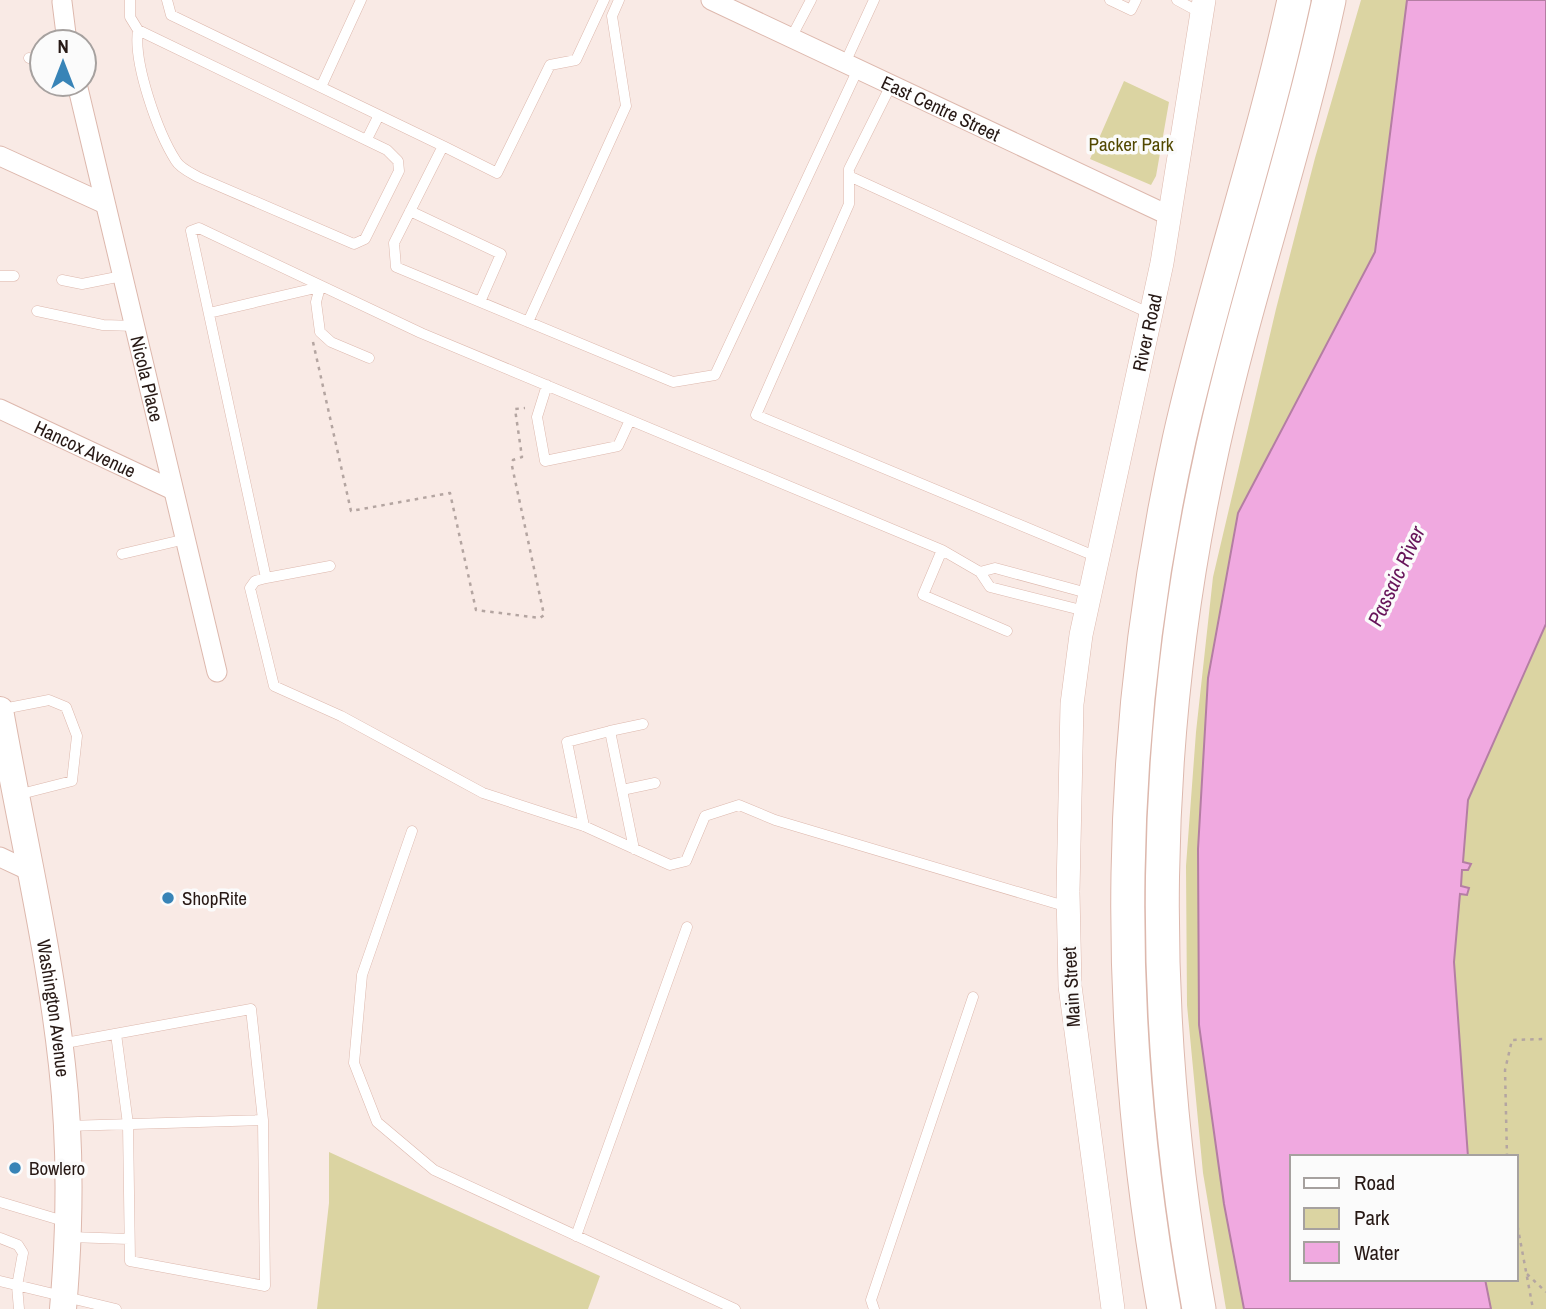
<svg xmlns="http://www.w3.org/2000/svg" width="1546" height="1309" viewBox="0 0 1546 1309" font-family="'Archivo Narrow',sans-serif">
<rect width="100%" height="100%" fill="#f9eae5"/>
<!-- green -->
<path fill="#dbd4a2" d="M1361,0H1407L1375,252L1238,513L1208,678L1198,849L1199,1025L1224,1204L1244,1309H1226L1203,1173L1187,1005L1186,866L1196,732L1213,577L1276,309L1315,158Z
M1124,81L1169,102L1156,176L1151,185L1090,159Z
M1546,624V1309H1491L1485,1279H1516V1157H1468L1454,962L1468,800Z
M329,1152L600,1276L588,1309H317L329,1203Z"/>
<!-- water -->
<path fill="#f0a9e0" stroke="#b47ea3" stroke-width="2" d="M1407,0H1546V624L1468,800L1463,862L1471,864L1468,870H1462L1461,886L1469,888L1467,895L1460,894L1454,962L1468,1157H1292V1279H1485L1491,1309H1244L1224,1204L1199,1025L1198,849L1208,678L1238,513L1375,252Z"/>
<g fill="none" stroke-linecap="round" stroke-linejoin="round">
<!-- service casing -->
<g stroke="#ddb8ad" stroke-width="11">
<path id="service" d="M130,0V17L138,30L387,150L398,161L399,171L365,239L354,244L198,177C191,173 180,168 176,161C158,133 133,63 138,30
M167,0L171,15L443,146L394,243L396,267L673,382L715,375L858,69
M1110,0L1131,10L1136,0
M1177,0L1201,13
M791,38L811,0
M29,58L42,62
M845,63L874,0
M891,85L849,169V204L756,415L1097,557
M321,87L361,0
M367,139L379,115
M443,146L497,173L550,65L576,60L604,0
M849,176L1151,314
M410,211L501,254L480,302
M0,276H14
M62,280L82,284L122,276
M320,287L316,302L320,332L331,342L369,358
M37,311L103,325L135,326
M209,313L320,287
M528,322L626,106L612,16L619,0
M547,385L537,417L545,461L618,446L630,420
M942,550L923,595L1007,631
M122,554L186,539
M980,572L995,568L1091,594
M266,578L330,566
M3,709L49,700L66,707L77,736L72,781L17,795
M610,731L643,724
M622,790L655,783
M584,826L567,742L610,731L634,849
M412,831L362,975L354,1063L377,1122L434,1170L735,1309
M1068,907L775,820L739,805L705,816L686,861L670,865L584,826L483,793L341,716L274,686L250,588L255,581L266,578L191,231L199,228L421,333L942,550L980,572L990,587L1085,611
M60,1044L251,1009L263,1120L265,1286L130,1261L128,1124L116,1034
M67,1126L263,1120
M0,1202L67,1222
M576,1236L687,927
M70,1237L129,1239
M0,1238L18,1245L23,1253L17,1286L19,1309
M0,1281L116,1309
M874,1309L871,1300L973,997"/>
</g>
<!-- minor casing -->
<g stroke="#ddb8ad" stroke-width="21">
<g id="minor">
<path id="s1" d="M711,0L1170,216"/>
<path d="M62,2L67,42"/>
<path id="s2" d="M77,84L217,672"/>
<path d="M0,156L103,203"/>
<path id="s3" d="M0,409L173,490"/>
<path d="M0,857L32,872"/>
</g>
</g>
<!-- tertiary casing -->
<g stroke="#ddb8ad" stroke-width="24">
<g id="tertiary">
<path id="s4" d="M1113,1309L1070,986L1068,892L1072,704L1081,635L1162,263L1204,0"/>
</g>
</g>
<!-- secondary casing -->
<g stroke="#ddb8ad" stroke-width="28">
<g id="secondary">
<path id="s5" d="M0,710C21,829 49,946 62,1065C71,1145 70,1229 63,1309"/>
</g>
</g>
<!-- motorway casing -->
<g stroke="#ddb8ad" stroke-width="35">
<path id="motorway" d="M1164,1309C1112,1016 1115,731 1179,440C1212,292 1262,148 1294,0
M1199,1309C1147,1018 1149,735 1213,446C1246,296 1297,150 1329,0"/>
</g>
<!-- path -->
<path stroke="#b4a5a1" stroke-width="2.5" stroke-dasharray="3.5 5" stroke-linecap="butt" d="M313,342L351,511L450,493L476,610L540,618L544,615L512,466L513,460L522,457L515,409L525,408
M1507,1157L1505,1070L1512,1040L1546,1039
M1516,1218L1533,1309
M1527,1274L1546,1292"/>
<!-- service -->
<use href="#service" stroke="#fff" stroke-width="10"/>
<!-- minor -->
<use href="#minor" stroke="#fff" stroke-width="19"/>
<!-- tertiary -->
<use href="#tertiary" stroke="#fff" stroke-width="23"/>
<!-- secondary -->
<use href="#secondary" stroke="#fff" stroke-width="26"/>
<!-- motorway -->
<use href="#motorway" stroke="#fff" stroke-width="33"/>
</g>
<!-- markers -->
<g fill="#3884b7" stroke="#fbfbfb" stroke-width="2.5">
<circle cx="168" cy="898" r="7"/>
<circle cx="15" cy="1168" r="7"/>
</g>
<g text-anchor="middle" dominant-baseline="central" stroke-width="7" stroke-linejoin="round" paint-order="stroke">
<!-- street labels -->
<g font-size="19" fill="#271915" stroke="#fbfbfb">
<text stroke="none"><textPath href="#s1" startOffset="254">East Centre Street</textPath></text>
<text stroke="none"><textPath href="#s4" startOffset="987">River Road</textPath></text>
<text stroke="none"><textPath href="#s2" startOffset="303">Nicola Place</textPath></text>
<text stroke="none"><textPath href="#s3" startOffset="94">Hancox Avenue</textPath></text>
<text transform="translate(1071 987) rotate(-93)">Main Street</text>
<text stroke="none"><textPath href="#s5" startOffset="303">Washington Avenue</textPath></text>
</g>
<!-- park labels -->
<g font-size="19" fill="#524800" stroke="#fbfbfb">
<text x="1131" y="144">Packer Park</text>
</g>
<!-- poi labels -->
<g font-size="19" fill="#271915" stroke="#fbfbfb" text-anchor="start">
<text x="182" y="898">ShopRite</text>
<text x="29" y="1168">Bowlero</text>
</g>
<!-- water labels -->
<g font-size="21" font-style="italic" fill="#661459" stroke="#fbfbfb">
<text transform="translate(1396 576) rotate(-65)">Passaic River</text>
</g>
</g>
<!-- legend -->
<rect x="1290" y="1155" width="228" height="126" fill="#fbfbfb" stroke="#a6a19f" stroke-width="2"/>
<rect x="1304" y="1178" width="35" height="10" fill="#ffffff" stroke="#a6a19f" stroke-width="2"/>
<text x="1354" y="1190" font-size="21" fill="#271915">Road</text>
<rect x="1304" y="1208" width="35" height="21" fill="#dbd4a2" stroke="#a6a19f" stroke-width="2"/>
<text x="1354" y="1225" font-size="21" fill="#271915">Park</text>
<rect x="1304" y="1242" width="35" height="21" fill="#f0a9e0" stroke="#a6a19f" stroke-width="2"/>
<text x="1354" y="1260" font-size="21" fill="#271915">Water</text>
<!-- north arrow -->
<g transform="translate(63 63)"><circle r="33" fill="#fbfbfb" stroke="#a6a19f" stroke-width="2"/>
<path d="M0-5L12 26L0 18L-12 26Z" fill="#3884b7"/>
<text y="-10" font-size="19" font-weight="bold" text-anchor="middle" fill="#271915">N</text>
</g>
</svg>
